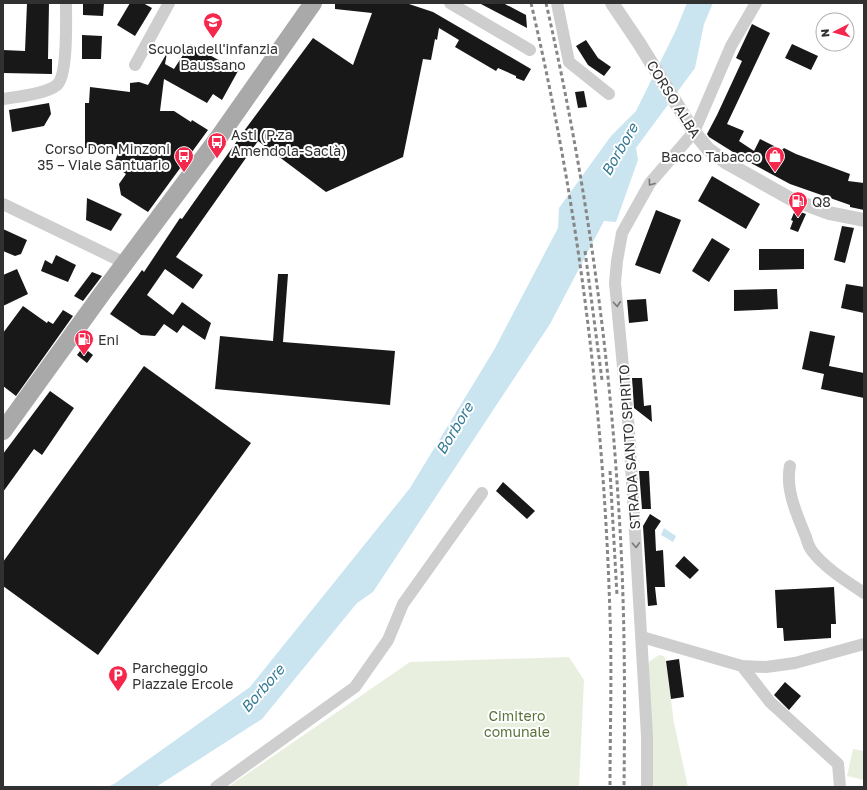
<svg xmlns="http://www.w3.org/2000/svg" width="867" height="790" viewBox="0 0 867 790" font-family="'Golos Text',sans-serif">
<rect width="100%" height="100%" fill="#fff"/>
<!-- green -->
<path fill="#e9efdf" d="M659,655L664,656L666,661L674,723L688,787H651L647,667L650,661Z
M569,657L584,680L579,787H228L410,662Z
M853,749L864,751V780L847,776Z"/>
<!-- water -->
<path fill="#cae5f0" d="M687,3H713L704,24L695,68L636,148L638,160L616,222L604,221L550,324L373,592L357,603L262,719L156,787H107L114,784L250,687L410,488L494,350L558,228L559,208L611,136L636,111L676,30Z
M664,528L676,536L673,542L661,535Z"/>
<!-- building -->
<path fill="#181818" d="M27,3H49L48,59H52V74L3,73V50L25,51Z
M83,3H104L103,16L83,15Z
M130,3H143L152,8L135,36L117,25Z
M335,3H406L433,12L531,69L524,81L516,78V76L498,68L496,71L455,47L459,40L439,28L437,40L435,39L431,60L423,59L403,157L326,192L258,141L176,257L203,275L193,289L165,269L147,295L173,315L182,302L211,323L205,340L183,325L177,333L164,324L155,336L141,335L110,314L142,270L144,272L180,218L182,219L244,131L313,38L353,65L372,13L335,9Z
M479,3H503L526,15L527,28Z
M752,24L770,33L727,124L744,131L739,141L754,151L760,139L782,150L784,148L796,154L850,174L848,181L864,183V210L850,207V205L790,184L749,162L709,137L707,134L717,115L742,61L736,58Z
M82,35L102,36L101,59H82Z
M586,40L598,58L611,67L604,76L588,65L576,46Z
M190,44L238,71L222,100L213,94L207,103L164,79L160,111H174L191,122L192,120L208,130L148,212L121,195L119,184L126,174L114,165L119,149L85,148V103H89L90,87L130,92V83L139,82L148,85L167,53L165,64L174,69Z
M792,44L818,56L811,70L785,58Z
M584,91L587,107L578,108L575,92Z
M49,103L51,114L44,126L12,132L9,110Z
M712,176L760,204L746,229L698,201Z
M87,198L122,214L111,231L86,220Z
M656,210L681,220L660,274L635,265Z
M795,210L806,214L798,232L790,229L793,221L791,220Z
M842,226L854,228L845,263L834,260Z
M3,229L27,240L21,254L15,256L3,251Z
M712,238L730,249L709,282L692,271Z
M759,249H804V269L759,270Z
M56,255L76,265L68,282L41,271L45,260L52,264Z
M17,269L28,294L3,306V275Z
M92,272L102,276L83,301L74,296Z
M278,274H288L283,342L395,351L390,405L215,389L220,336L273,341Z
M846,284L864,287V313L841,308Z
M777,289L778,309L734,311V290Z
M646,299L648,321L629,323L627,300Z
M23,306L47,323L48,321L53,324L63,310L73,316L16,396L3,386V333Z
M810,331L835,336L829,366L864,373V398L821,389L824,374L802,369Z
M83,347L93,355L87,363L77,355Z
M144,366L251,443L98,655L3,586V562Z
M632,378H642L644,406L651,405L652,422L634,408Z
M50,391L74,408L42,455L34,449L3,492V454Z
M639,471H649L651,509H642Z
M503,482L535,511L527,519L496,491Z
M650,514L661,521L655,530L656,551L663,550L665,587H655L657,605L648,606L643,526Z
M684,556L699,570L690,579L675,566Z
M834,587L836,624H831V638L784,641L783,628H777L775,590Z
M679,659L684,697L671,699L666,661Z
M785,682L801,696L789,710L774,695Z"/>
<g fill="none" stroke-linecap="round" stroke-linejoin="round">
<!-- minor -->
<path stroke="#cecece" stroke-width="12" d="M450,3L530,50
M557,3L569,62L609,94
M135,65L169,3
M3,99C17,97 46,94 57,85C68,75 66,19 66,3
M3,204L125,263
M790,466C785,489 797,515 806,537C807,541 809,547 812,551C825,568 846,581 864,593
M642,637L742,666L766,667L795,663L864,644
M742,666L770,702L838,764L840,787
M216,787L355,687L388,640L403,604L482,493
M647,787V736L629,430L615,283L617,261L622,233L650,183L694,132L731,46L756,3"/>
<!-- tertiary -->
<path stroke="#cecece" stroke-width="14" d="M612,3L639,43L694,132L708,149L727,163L791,199L829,213L864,220"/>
<!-- primary -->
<path stroke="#a9a9a9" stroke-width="18" d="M3,431L101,295L219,137L313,3"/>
<!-- rail -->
<path stroke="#868686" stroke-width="3" stroke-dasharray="4 3" stroke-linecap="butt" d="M531,3C578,204 604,410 610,616C612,673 610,730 610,787
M546,3C584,170 609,342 619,513C625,604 625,696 624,787
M585,251L602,380
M610,471L617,595"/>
</g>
<!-- one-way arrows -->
<defs><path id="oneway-chevron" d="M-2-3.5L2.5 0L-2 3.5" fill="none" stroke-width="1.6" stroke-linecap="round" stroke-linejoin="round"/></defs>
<g stroke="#787878">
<use href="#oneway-chevron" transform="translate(651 183) rotate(126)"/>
<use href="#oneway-chevron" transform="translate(617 304) rotate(85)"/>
<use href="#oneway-chevron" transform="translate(636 545) rotate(87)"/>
</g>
<!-- icons -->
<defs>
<g id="school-pin" transform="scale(1)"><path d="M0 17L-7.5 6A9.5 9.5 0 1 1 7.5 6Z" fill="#f5274d" stroke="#fff"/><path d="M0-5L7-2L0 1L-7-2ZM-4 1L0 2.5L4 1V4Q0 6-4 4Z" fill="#fff"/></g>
<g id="bus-pin" transform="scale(1)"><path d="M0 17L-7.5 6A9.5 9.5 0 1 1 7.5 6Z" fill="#f5274d" stroke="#fff"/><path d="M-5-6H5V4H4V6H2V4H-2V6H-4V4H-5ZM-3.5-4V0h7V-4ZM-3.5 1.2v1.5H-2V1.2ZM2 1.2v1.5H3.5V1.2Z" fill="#fff"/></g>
<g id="shop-pin" transform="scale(1)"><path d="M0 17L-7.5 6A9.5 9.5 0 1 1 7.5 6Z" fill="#f5274d" stroke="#fff"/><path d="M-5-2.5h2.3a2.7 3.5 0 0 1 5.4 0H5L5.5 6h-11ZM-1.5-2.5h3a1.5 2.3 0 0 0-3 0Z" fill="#fff"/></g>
<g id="fuel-pin" transform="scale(1)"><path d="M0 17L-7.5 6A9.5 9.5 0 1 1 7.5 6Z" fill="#f5274d" stroke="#fff"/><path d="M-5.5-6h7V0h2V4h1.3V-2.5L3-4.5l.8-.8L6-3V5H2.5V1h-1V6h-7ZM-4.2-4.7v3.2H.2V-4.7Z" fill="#fff"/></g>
<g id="parking-pin" transform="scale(1)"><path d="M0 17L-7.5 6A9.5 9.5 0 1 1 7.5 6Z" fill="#f5274d" stroke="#fff"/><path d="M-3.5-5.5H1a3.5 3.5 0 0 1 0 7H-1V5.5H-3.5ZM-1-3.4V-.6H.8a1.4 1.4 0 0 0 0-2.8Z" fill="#fff"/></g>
</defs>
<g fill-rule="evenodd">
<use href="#school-pin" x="213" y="22"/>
<use href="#bus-pin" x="217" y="142"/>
<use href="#bus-pin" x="184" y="156"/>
<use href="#shop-pin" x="775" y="156"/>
<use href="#fuel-pin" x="798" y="201"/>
<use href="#fuel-pin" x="84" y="339"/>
<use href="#parking-pin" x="118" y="675"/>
</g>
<g text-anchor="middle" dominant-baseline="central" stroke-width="4" stroke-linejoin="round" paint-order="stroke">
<!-- poi labels -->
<g font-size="14" fill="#313131" stroke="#fff" text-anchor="start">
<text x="213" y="48" text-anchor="middle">Scuola dell'infanzia<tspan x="213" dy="16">Baussano</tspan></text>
<text x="231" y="134">Asti (P.za<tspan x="231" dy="16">Amendola-Saclà)</tspan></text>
<text x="170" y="148" text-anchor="end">Corso Don Minzoni<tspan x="170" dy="16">35 – Viale Santuario</tspan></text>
<text x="761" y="156" text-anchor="end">Bacco Tabacco</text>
<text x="812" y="201">Q8</text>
<text x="98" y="339">Eni</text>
<text x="132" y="667">Parcheggio<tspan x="132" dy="16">Piazzale Ercole</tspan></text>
</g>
<!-- street labels -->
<g font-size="14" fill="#313131" stroke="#fff">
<text transform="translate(674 99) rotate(58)">CORSO ALBA</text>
<text transform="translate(629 447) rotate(-94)">STRADA SANTO SPIRITO</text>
</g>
<!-- park labels -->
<g font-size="14" fill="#5a723a" stroke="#fff">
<text x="517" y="715">Cimitero<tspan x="517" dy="16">comunale</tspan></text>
</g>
<!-- water labels -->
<g font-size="15" font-style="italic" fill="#347a95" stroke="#fff">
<text transform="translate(619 149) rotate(-60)">Borbore</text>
<text transform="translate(454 428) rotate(-59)">Borbore</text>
<text transform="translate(262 688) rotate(-49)">Borbore</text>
</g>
</g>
<!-- border -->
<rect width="867" height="790" fill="none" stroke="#313131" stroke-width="8"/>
<!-- north arrow -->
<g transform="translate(835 32) rotate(264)"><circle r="19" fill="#ffffff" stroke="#adadad"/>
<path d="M0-3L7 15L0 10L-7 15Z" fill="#f5274d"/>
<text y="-6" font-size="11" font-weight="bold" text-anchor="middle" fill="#313131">N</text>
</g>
</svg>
